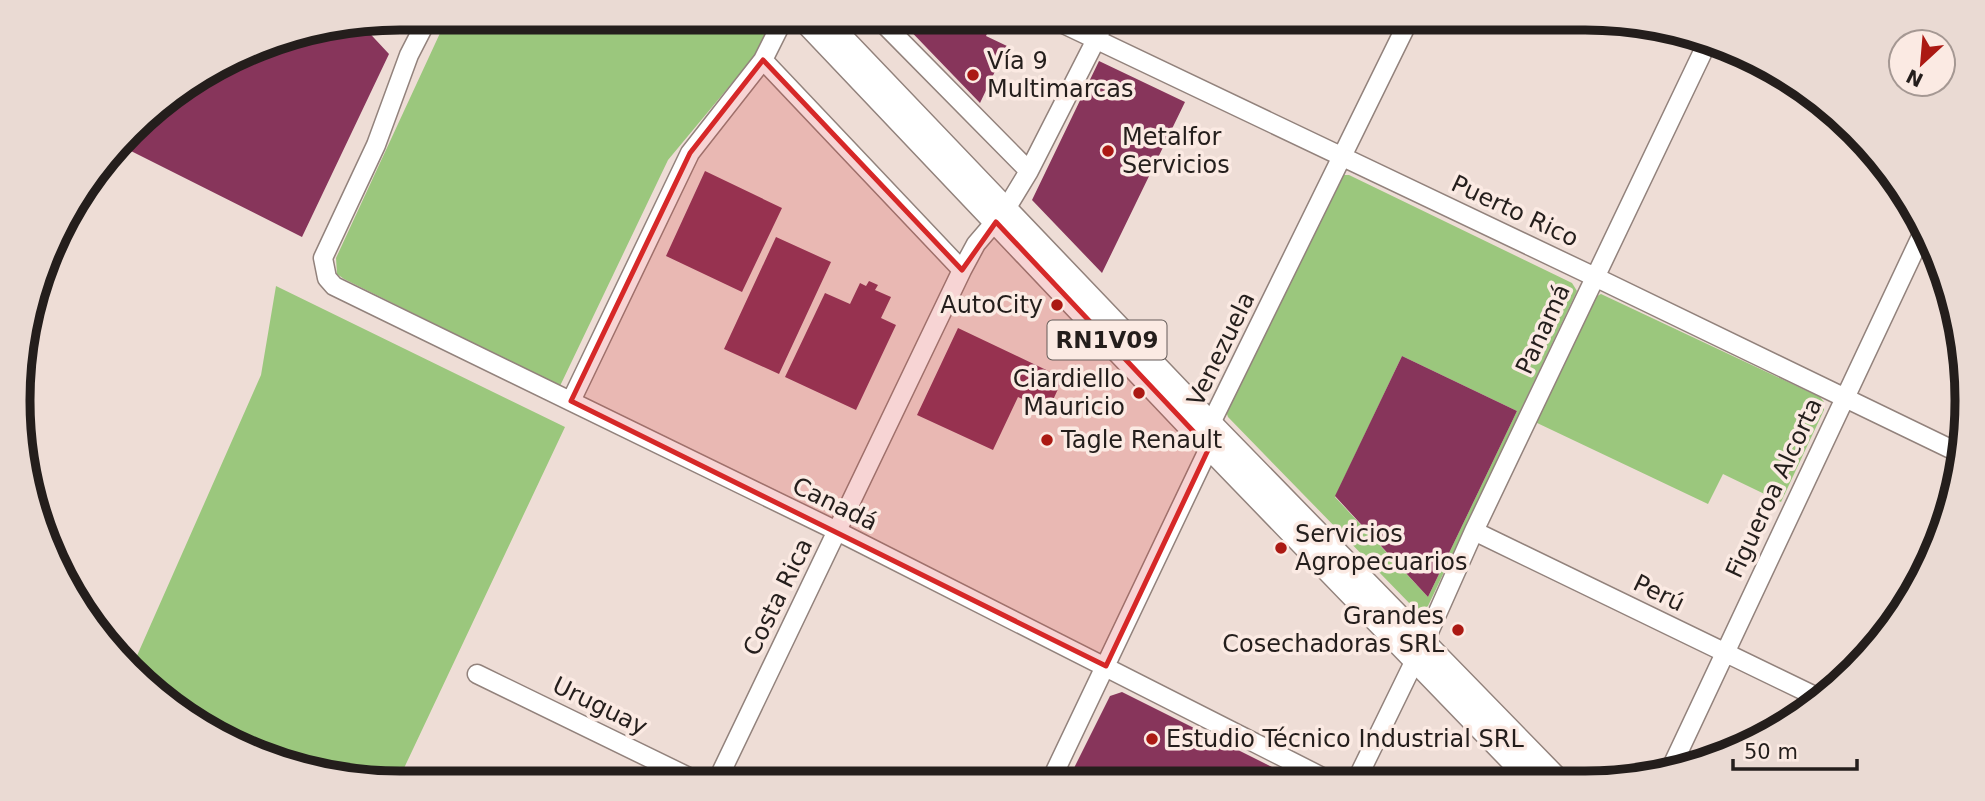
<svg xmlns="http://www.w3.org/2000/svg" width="1985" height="801" viewBox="0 0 1985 801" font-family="'DejaVu Sans',sans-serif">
<rect width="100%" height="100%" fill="#eeddd6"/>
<!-- green -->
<path fill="#9bc77d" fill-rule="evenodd" d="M447,18H772L757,53L668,160L560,386L344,279L337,274L336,258Z
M1343,175H1349L1572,283L1577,291L1428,606L1422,610L1414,608L1228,417L1226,411ZM1402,356L1517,411L1428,597L1335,497Z
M276,286L565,427L397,783L278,763L168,705L132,667L261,375Z
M1601,294L1820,397L1824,402V410L1781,502L1723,474L1708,504L1535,422L1595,297Z"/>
<!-- building -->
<path fill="#87355b" d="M898,18H994L986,36L1007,46L980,103Z
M361,24L389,54L302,237L121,146L148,112L277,38Z
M1099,61L1185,102L1102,273L1032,200Z
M705,171L782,208L742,292L666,256Z
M776,237L831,262L779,374L724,349Z
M869,281L878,285L875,290L891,297L881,318L896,325L856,410L785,377L825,293L850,304L860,283L866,286Z
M958,328L1063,378L1048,411L1018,397L993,450L917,415Z
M1402,356L1517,411L1428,597L1335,496Z
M1122,692L1300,781L1067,782L1110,696Z"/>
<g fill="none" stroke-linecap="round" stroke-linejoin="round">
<!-- minor casing -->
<g stroke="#92827c" stroke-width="21">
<path id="minor" d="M428,18L409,55L376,145L323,258L327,278L334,286L837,531L1330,781
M878,18L1029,171
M1051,18L1595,277L1957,452
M763,60L962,270
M571,401L690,153L763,60L784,18
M1474,531L1821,699
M1425,641L1474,531L1709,39
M477,674L701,783
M1670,770L1925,228
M1356,781L1415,660
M1050,782L1209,448L1211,423L1410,18
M716,783L962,270L976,244L1006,209L1029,171L1107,18"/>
</g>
<!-- major casing -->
<g stroke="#92827c" stroke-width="24">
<path id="major" d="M801,18L1209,448L1530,780
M824,18L1211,423L1559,780"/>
</g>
<!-- minor -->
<use href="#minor" stroke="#fff" stroke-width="18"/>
<!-- major -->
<use href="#major" stroke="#fff" stroke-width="21"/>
</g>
<!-- marked area -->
<path fill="#d62828" fill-opacity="0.2" stroke="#d62828" stroke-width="5" stroke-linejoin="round" d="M763,60L962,270L996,222L1209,448L1106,666L571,401L690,153Z"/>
<!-- markers -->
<g fill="#ab1913" stroke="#fbeae3" stroke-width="2.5">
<circle cx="973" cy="75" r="7"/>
<circle cx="1108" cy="151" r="7"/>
<circle cx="1057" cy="305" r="7"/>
<circle cx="1139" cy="393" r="7"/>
<circle cx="1047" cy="440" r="7"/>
<circle cx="1281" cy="548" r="7"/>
<circle cx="1458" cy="630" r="7"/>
<circle cx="1152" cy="739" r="7"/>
</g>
<g text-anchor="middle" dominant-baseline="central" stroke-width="7" stroke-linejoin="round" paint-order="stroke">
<!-- shield labels -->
<rect fill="#fbeae3" stroke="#645b58" stroke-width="2" x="1047.5" y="320.5" width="119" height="39" rx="5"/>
<g font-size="23" font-weight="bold" fill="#241e1c">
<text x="1107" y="340">RN1V09</text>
</g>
<!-- poi labels -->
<g font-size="24" fill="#241e1c" stroke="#fbeae3" text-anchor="start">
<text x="987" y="61">Vía 9<tspan x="987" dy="28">Multimarcas</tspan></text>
<text x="1122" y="137">Metalfor<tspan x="1122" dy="28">Servicios</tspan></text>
<text x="1043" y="305" text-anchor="end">AutoCity</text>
<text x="1125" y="379" text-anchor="end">Ciardiello<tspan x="1125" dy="28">Mauricio</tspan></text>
<text x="1061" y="440">Tagle Renault</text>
<text x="1295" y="534">Servicios<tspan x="1295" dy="28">Agropecuarios</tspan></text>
<text x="1444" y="616" text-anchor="end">Grandes<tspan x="1444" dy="28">Cosechadoras SRL</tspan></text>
<text x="1166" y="739">Estudio Técnico Industrial SRL</text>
</g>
<!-- street labels -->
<g font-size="24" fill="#241e1c" stroke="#fbeae3">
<text transform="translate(1515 211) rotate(25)">Puerto Rico</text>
<text transform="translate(1543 329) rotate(-65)">Panamá</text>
<text transform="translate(1221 349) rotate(-64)">Venezuela</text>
<text transform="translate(1774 488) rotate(-65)">Figueroa Alcorta</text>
<text transform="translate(835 504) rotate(26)">Canadá</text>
<text transform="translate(1659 593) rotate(26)">Perú</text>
<text transform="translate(778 597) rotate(-64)">Costa Rica</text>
<text transform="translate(600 706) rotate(26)">Uruguay</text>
</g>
</g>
<!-- crop -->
<path d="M0 0H1985V801H0ZM400 30H1585A370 370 0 0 1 1955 400V401A370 370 0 0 1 1585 771H400A370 370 0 0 1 30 401V400A370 370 0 0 1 400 30Z" fill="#eadad3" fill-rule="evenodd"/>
<path fill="none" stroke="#241e1c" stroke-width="9" d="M400 30H1585A370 370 0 0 1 1955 400V401A370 370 0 0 1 1585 771H400A370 370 0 0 1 30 401V400A370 370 0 0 1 400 30Z"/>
<!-- north arrow -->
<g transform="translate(1922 63) rotate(206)"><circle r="33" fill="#fbeae3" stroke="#a59893" stroke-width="2"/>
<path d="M0-5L12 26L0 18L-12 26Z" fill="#ab1913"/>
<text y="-10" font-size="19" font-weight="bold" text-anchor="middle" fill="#241e1c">N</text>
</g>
<!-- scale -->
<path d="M1733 759v10h124v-10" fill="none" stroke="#241e1c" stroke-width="3.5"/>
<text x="1744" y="759" font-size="21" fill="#241e1c" stroke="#fbeae3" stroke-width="5" paint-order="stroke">50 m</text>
</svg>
